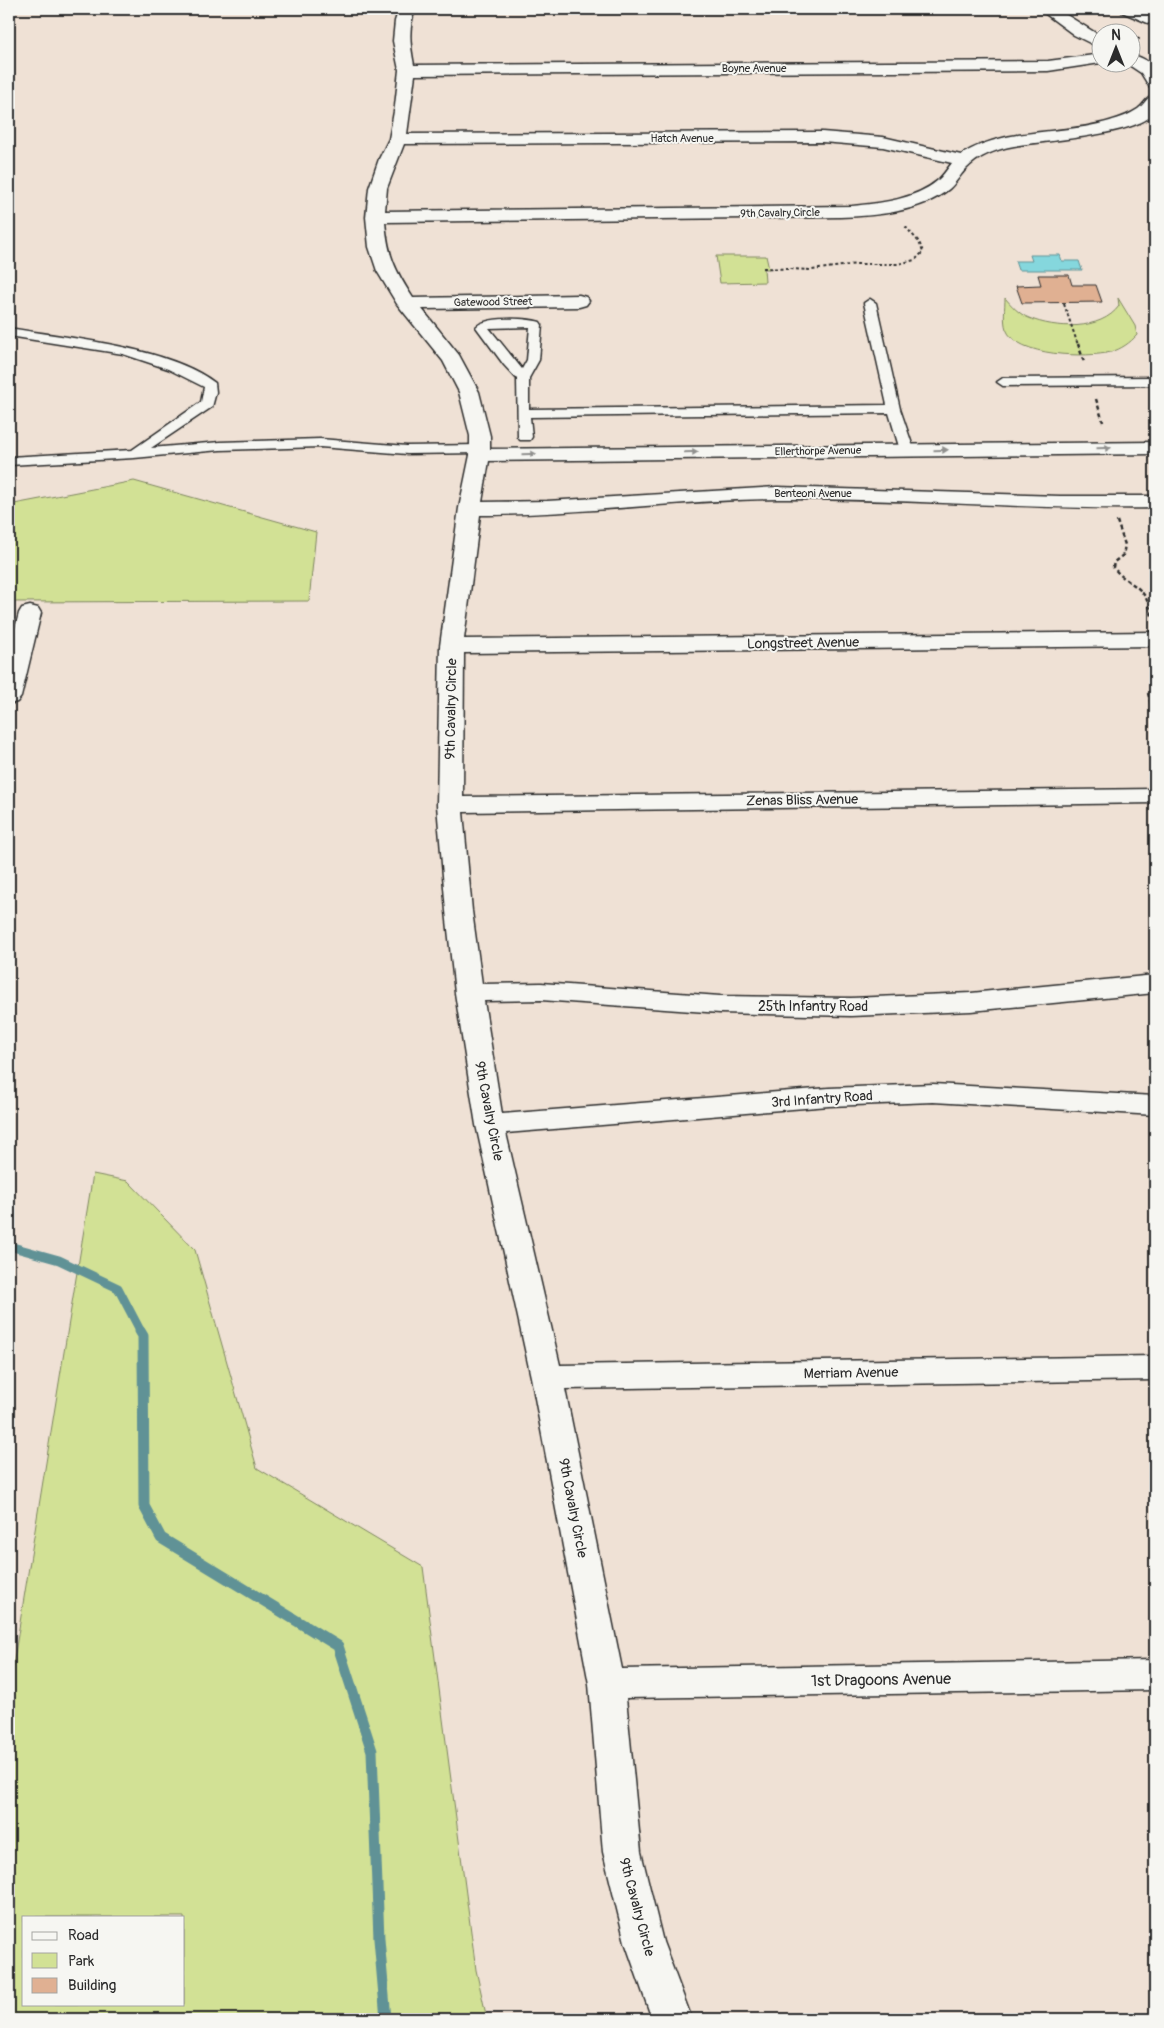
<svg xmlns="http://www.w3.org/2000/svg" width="1164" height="2028" viewBox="0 0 1164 2028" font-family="Pangolin,sans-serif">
<rect width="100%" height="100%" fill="#efe1d5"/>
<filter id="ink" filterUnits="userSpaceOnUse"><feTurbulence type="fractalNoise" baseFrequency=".02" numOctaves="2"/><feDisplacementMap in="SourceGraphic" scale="10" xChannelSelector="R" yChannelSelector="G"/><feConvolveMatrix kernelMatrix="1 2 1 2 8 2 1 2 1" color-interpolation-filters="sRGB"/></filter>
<g filter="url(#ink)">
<!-- green -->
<path fill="#d2e195" stroke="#7e8660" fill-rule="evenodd" d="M716,256H766L769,269H764L765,282L720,283Z
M1005,298C1012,306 1019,314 1029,318C1055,329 1101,331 1119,306L1118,298L1135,326L1137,335C1130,343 1121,349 1111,352C1088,358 1016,357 1006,329C1003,321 1005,307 1005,298Z
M134,481L316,532L309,601L9,602V505Z
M93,1174L128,1181L195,1250L257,1468L423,1567L476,1970L487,2019H9V1690ZM24,1917H184V2004H24Z"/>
<!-- water -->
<path fill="#85d7dd" stroke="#619296" d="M1030,255H1060L1062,261H1079L1082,270H1018L1015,261H1032Z"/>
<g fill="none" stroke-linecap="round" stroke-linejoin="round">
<!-- stream-far1 -->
<path stroke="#619296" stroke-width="9" d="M9,1246L59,1260L118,1288L141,1332"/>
<!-- stream -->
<path stroke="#619296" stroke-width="11" d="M140,1331L143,1336L144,1506L161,1538L338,1646L372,1751L379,1939L386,2019"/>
</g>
<!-- building -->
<path fill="#e0b092" stroke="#2b2b2b" d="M1038,275H1069L1072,285H1096L1102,302L1022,303L1016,286L1041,285Z"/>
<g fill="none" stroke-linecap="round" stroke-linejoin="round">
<!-- service casing -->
<g stroke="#2b2b2b" stroke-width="3">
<path id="service" d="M870,299L876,303L900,409L914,450L912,453H902L900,450L889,413L530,417L532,437L530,440H520L518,437L517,379L504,365L476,327C486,316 526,318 540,322L542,325L539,360L529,378V409L887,405L864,303ZM530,327L527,360L522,369L489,328Z
M9,328C67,338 169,347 215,383L216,392L212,407L151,448L220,442L320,439L407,446L480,445L487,449L480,453L407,454L320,447L220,450L134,458L9,465V457L132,450L201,402L204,387L168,369L123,354L9,336Z
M1155,377V385L1003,386L997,382L1003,378Z"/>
</g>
<!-- minor casing -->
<g stroke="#2b2b2b" stroke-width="3">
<path id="minor" d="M399,9H415C408,30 410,44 414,65L1048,61L1102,54V62H1107L1048,71L415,75L407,134L822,132L883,137L961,155C1006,126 1061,136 1110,121C1120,118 1129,115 1138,109C1145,104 1146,97 1155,95C1155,99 1157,106 1155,110C1147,135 1038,141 1014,146C997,149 978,156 966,169C960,175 956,183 949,189C921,212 875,216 840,217L385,222C388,256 395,270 413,298L579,295L586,297L589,301L586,305L579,307L422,309L459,355L479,392L490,436V455L482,502L547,501L777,487L1060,496H1155V508C1029,510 904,498 778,499C678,500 579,515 480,515L464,639L1155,632V646L464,653L463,797L1155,789V803L463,812L472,911L482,984L541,983L720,996L851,998L971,993L1155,975V993L971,1011L851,1016L720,1013L541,1000L484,1001L502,1114L829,1088L933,1084L1155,1096V1115L933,1102L829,1106L506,1133L560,1365L1155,1356V1380L565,1389L622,1669L1155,1660V1690L626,1698L641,1852L663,1942L692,2019H652L625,1942L603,1852L589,1684L531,1377L476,1125L455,993L446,911L437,805L440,646L459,508L470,455V436L459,392L443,361L397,304L377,271L369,247L366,217L369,188L379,159L389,139L395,106L399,70L393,41L395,21ZM822,142L883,147L952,163C947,169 943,176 937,181C914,200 880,203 852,206L385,211L387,188L404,144Z
M1039,9H1057L1102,37V49L1074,35Z
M1120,9H1140L1155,15V26L1122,12Z
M1132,55C1153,60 1155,68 1155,88L1149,86L1141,73L1126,63L1132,62Z
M30,606L38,608L41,613L21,697L17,702L9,704V652L19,613L22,608Z"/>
</g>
<!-- tertiary casing -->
<g stroke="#2b2b2b" stroke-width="3">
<path id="tertiary" d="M1155,442V454L480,461L473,459L470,455L473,451L480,449Z"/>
</g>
<!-- path-far1 -->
<path stroke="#2b2b2b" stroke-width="2" stroke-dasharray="3 2.5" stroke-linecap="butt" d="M1111,26L1124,32
M1132,36L1141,40
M763,268L812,270L857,264H898L915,260L923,252L919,242L904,225
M1064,304L1078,345"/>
<!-- path -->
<path stroke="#2b2b2b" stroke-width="2.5" stroke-dasharray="4 3" stroke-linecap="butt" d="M1078,344L1084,362
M1096,399L1103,422
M1117,521L1125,545L1123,555L1114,562L1113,567C1130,589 1145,581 1152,617
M1155,693H1148L1155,718"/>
<!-- service -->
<use href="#service" fill="#f6f6f2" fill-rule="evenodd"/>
<!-- minor -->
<use href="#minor" fill="#f6f6f2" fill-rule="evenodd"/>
<!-- tertiary -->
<use href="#tertiary" fill="#f6f6f2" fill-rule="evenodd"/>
</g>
<!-- one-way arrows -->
<defs><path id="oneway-solid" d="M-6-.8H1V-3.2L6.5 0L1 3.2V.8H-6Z" transform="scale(1.25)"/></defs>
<g fill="#90908e">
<use href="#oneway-solid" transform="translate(1104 448) rotate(-1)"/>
<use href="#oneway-solid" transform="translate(941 450) rotate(-1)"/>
<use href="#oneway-solid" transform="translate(691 452) rotate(-1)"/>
<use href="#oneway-solid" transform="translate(529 454) rotate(-1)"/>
</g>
</g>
<g text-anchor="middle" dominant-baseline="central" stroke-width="4" stroke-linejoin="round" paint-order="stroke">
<!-- far-street labels -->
<g font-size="11" fill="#2b2b2b" stroke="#f6f6f2">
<text x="754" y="68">Boyne Avenue</text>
<text x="682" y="138">Hatch Avenue</text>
<text transform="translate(780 213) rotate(-1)">9th Cavalry Circle</text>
<text transform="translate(493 302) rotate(-1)">Gatewood Street</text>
<text transform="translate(818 451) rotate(-1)">Ellerthorpe Avenue</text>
<text x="813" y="493">Benteoni Avenue</text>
</g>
<!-- street labels -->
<g font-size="14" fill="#2b2b2b" stroke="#f6f6f2">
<text transform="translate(803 643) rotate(-1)">Longstreet Avenue</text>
<text transform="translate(451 709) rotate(-89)">9th Cavalry Circle</text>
<text transform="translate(802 800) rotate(-1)">Zenas Bliss Avenue</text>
<text x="813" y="1006">25th Infantry Road</text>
<text transform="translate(822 1099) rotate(-4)">3rd Infantry Road</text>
<text transform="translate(489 1111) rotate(79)">9th Cavalry Circle</text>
<text transform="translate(851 1373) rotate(-1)">Merriam Avenue</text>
<text transform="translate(573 1508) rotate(79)">9th Cavalry Circle</text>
<text transform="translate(637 1907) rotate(75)">9th Cavalry Circle</text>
</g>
<!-- near-street labels -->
<g font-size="16" fill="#2b2b2b" stroke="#f6f6f2">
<text transform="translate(881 1680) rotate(-1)">1st Dragoons Avenue</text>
</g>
</g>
<!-- margin -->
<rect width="1164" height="2028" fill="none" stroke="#f6f6f2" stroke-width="30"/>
<rect x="15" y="15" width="1134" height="1998" fill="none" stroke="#2b2b2b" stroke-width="2" filter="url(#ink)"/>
<!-- legend -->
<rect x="22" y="1916" width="162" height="90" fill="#f6f6f2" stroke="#a5a5a2"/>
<rect x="32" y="1932" width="25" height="8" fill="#f6f6f2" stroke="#a5a5a2"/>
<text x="68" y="1940" font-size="15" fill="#2b2b2b">Road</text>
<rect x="32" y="1953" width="25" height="15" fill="#d2e195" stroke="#a5a5a2"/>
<text x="68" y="1966" font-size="15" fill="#2b2b2b">Park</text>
<rect x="32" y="1978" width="25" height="15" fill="#e0b092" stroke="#a5a5a2"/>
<text x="68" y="1990" font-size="15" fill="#2b2b2b">Building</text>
<!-- north arrow -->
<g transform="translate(1116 48)"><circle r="24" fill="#f6f6f2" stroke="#a5a5a2"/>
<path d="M0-4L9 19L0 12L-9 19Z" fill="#2b2b2b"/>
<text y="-8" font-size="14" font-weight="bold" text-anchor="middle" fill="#2b2b2b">N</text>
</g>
</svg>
